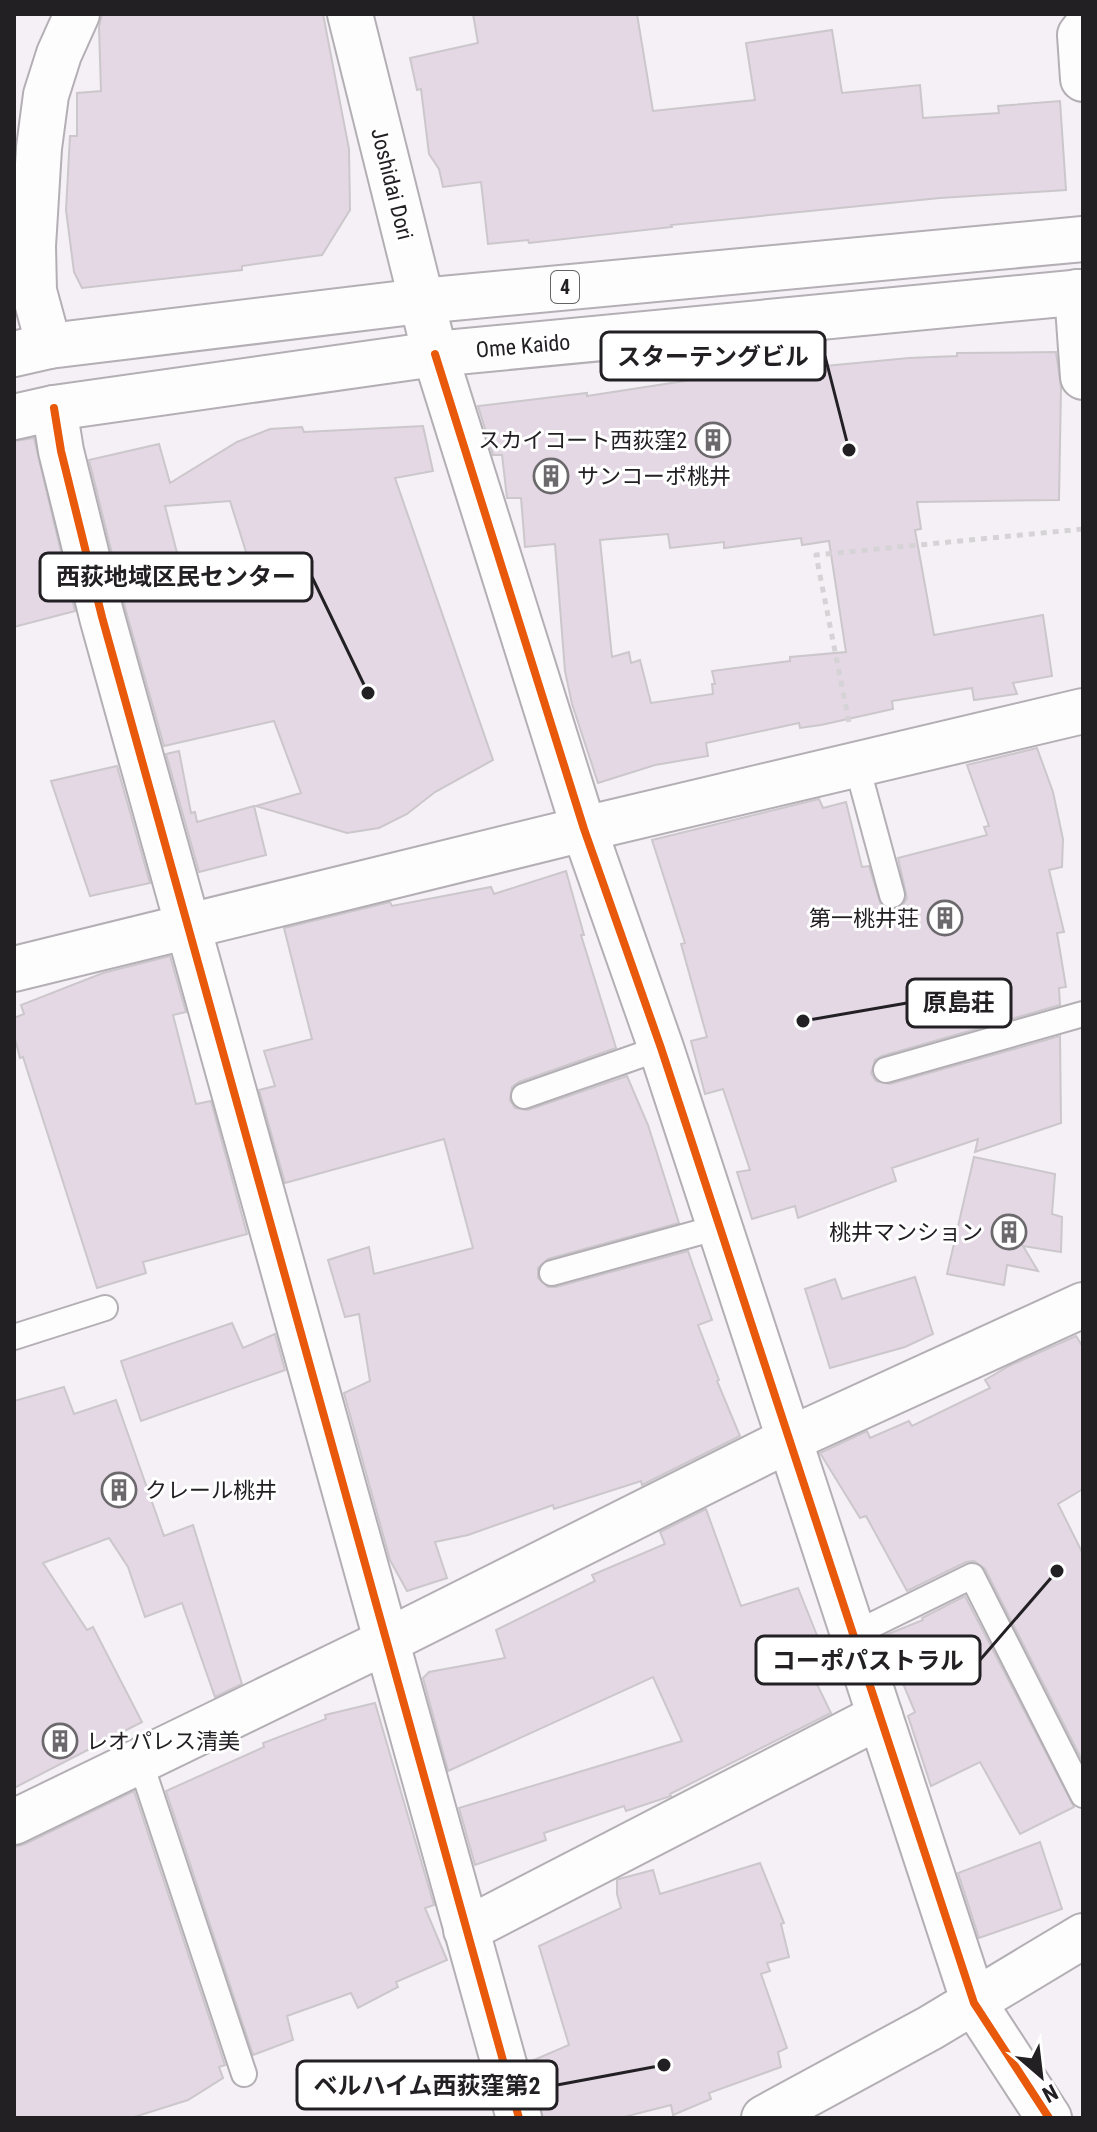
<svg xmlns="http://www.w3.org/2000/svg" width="1097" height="2132" viewBox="0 0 1097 2132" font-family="'Roboto Condensed','Noto Sans JP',sans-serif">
<rect width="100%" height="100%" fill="#f5f0f5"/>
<!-- building -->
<path fill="#e4d8e5" stroke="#cbc7cb" stroke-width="2" fill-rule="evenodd" d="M102,14H323L349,149L350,210L322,255L242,266V270L82,288L74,272L66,210L70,136H77V93L101,91L99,27Z
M473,14H637L653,111L755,100L746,43L832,30L842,93L920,85L923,118L999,113L998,106L1060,101L1066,190L940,198L671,225L672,227L529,243L528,240L488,244L481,182L443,187L439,169L429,154L421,89L417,90L410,58L478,43Z
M1056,352L1061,387L1059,500L917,502L921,529L915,530L934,635L1043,615L1052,676L1013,683L1017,694L974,700L972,688L892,701L893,709L821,725L800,728L799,723L706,743L708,756L655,765L598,783L572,704L565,671L555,544L525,547L521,498H507L502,455H493L478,406L587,393V396L762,369V372L909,358L957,356V353ZM668,534L670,548L724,542V548L801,538L802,545L829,541L846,652L790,657V661L712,671L715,684H712L713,694L651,703L640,660L631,663L629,652L612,657L600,540Z
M423,426L433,471L395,478L493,760L435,792L407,814L379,828L347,833L256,806L301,793L274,721L164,746L126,611L89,460L159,444L170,483L237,442L270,429L302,427L304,432ZM230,501L252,571L186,588L165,506Z
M34,438L75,611L14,627V441Z
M1037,748L1053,792L1063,839L1062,867L1049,870L1064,932L1057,933L1066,987L1059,988L1060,1005L882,1056L875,1060L871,1073L876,1081L890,1084L1060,1036L1061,1123L975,1152L978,1139L892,1168L896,1181L798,1218L795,1206L752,1219L737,1172L750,1170L723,1089L705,1094L691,1041L707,1037L681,944L685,943L652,840L819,799L823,808L846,802L862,867L869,866L881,905L895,910L903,905L907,898L898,858L987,835L984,827L989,826L967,765Z
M179,751L191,813L195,812L197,822L254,806L266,855L199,872L166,754Z
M117,766L150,883L90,896L51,781Z
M566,871L584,935H581L616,1048L519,1082L512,1087L510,1100L515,1108L528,1110L627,1076L648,1125L679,1223L548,1259L538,1268V1278L548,1287H556L688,1251L712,1320L698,1325L719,1380L717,1381L740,1436L642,1485L641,1481L554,1509L553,1505L468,1535L435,1542L447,1578L407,1591L390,1560L344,1393L370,1381L359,1314L345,1317L328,1260L369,1247L374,1274L473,1248L444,1139L285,1183L259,1090L275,1086L264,1051L312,1039L284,928L390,902L392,906L491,887L494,894Z
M170,956L186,1012L173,1015L196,1104L211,1101L247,1234L143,1262L146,1273L97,1288L23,1057L20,1058L14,1035V1018L24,1014L21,1005L103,973Z
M974,1157L1055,1174L1052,1214L1062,1217L1061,1252L1023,1246L1038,1271L1007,1265L1004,1285L947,1274Z
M915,1277L933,1334L905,1347L830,1368L805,1289L835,1279L842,1299Z
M232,1323L243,1348L275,1334L285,1370L141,1421L121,1361Z
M1076,1336L1083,1347V1489L1058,1504L1083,1554V1762L985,1569L974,1561L966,1562L907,1591L866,1516L860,1518L820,1453L867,1431L870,1438L909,1421L912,1426L990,1388L985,1380L1009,1366Z
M64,1387L74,1414L116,1400L164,1536L193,1525L242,1684L215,1697L182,1603L145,1617L128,1567L109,1538L43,1563L87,1630L93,1627L142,1722L14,1788V1401Z
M706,1509L741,1606L798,1588L818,1638L799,1647L831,1713L670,1794L671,1796L626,1811L624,1806L544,1833L546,1840L475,1865L459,1808L682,1741L653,1677L448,1771L423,1678L429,1672L505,1658L496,1630L595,1581L592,1575L665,1544L660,1532Z
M965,1596L1074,1807L1020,1834L980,1762L931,1786L908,1716L915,1712L883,1636L923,1620L922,1618Z
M375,1703L434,1905L425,1908L447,1960L396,1982L398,1987L358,2008L351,1993L287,2016L293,2040L253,2055L166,1791L264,1747L263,1743L326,1719L325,1715Z
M134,1791L225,2065L219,2067L223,2078L188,2100L131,2118H14V1847L25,1844Z
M1040,1842L1062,1909L979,1938L958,1873Z
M760,1863L784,1923L781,1924L789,1957L767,1963L770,1971L761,1974L787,2048L778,2052L781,2067L709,2093L711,2099L673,2115L671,2105L620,2118H543L529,2062L569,2045L539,1946L621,1908L617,1894V1880L619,1879L653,1870L660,1894Z"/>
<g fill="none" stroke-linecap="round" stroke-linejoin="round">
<!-- service casing -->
<g stroke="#b3afb4" stroke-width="28">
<path id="service" d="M857,766L892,895
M886,1070L1083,1014
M524,1096L661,1048
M552,1273L719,1227
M14,1337L105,1308
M852,1635L972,1576L1083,1795
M140,1761L244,2074"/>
</g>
<!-- minor casing -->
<g stroke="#b3afb4" stroke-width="48">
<path id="minor" d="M1083,31L1080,35L1083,79
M1077,292L1083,377
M54,408L61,451L102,617L519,2118
M14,969L584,829L1083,711
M14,1822L387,1641L788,1440L1083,1305
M466,1930L880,1716"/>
</g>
<!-- tertiary casing -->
<g stroke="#b3afb4" stroke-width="48">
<path id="tertiary" d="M49,346L34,291L33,246L39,148L46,95L59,54L77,14
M435,354L584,829L661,1048L974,2003L1049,2118
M764,2118L930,2028L1083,1936"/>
</g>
<!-- secondary casing -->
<g stroke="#b3afb4" stroke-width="48">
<path id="secondary" d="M350,14L435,354"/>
</g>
<!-- primary casing -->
<g stroke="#b3afb4" stroke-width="48">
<path id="primary" d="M14,354L49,346L421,301L1083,239
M14,417L54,408L435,354L1083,292"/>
</g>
<!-- path -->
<path stroke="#d5d3d5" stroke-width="5" stroke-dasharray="6 6" stroke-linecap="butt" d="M849,722L816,555L1083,529"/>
<!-- service -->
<use href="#service" stroke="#fefdfe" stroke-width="24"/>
<!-- minor -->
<use href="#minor" stroke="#fefdfe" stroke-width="44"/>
<!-- tertiary -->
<use href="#tertiary" stroke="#fefdfe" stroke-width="44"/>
<!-- secondary -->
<use href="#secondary" stroke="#fefdfe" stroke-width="44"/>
<!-- primary -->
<use href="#primary" stroke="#fefdfe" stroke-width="44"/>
<!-- cycleway casing -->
<g stroke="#fff" stroke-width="13">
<path id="cycleway" d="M435,354L584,829L661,1048L974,2003L1049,2118
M54,408L61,451L102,617L519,2118"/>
</g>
<!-- cycleway -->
<use href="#cycleway" stroke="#e8590c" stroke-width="8"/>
</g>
<!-- icons -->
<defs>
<g id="building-ring" transform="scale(1.8)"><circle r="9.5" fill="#fff" stroke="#6c696d" stroke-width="1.5"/><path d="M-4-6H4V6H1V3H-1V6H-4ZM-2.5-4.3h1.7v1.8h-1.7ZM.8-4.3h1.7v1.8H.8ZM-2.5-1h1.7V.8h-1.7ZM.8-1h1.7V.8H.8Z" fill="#6c696d"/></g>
</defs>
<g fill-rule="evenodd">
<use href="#building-ring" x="713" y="440"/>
<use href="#building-ring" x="551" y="476"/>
<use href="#building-ring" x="945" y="918"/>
<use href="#building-ring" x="1009" y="1232"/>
<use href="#building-ring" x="119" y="1490"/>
<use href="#building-ring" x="60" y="1741"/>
</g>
<g text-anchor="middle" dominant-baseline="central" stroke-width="6" stroke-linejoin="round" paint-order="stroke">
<!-- shield labels -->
<rect fill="#fff" stroke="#656366" stroke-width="2" x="551" y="271" width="28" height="32" rx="6"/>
<g font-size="20" font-weight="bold" fill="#232024">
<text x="565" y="287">4</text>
</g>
<!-- street labels -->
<g font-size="22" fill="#232024" stroke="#fff">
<text transform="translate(392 184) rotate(76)">Joshidai Dori</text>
<text transform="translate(523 346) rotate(-5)">Ome Kaido</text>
</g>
<!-- poi labels -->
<g font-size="22" fill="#232024" stroke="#fff" text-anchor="end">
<text x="687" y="440">スカイコート西荻窪2</text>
<text x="577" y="476" text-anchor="start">サンコーポ桃井</text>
<text x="919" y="918">第一桃井荘</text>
<text x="983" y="1232">桃井マンション</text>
<text x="145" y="1490" text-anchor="start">クレール桃井</text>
<text x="86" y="1741" text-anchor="start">レオパレス清美</text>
</g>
</g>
<!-- callouts -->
<path fill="none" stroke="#232024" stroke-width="3" d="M849 450L825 356M368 693L312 577M803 1021L907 1003M1057 1571L980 1660M664 2065L557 2085"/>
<g fill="#232024" stroke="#fff" stroke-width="3">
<circle cx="849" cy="450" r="8"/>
<circle cx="368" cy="693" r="8"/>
<circle cx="803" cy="1021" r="8"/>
<circle cx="1057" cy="1571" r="8"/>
<circle cx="664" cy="2065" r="8"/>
</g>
<g fill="#fff" stroke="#232024" stroke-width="3">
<rect x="601" y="332" width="224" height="48" rx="8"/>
<rect x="40" y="553" width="272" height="48" rx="8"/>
<rect x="907" y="979" width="104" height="48" rx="8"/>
<rect x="756" y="1636" width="224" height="48" rx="8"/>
<rect x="297" y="2061" width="260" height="48" rx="8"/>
</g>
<g font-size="24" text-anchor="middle" font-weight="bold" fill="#232024">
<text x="713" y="365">スターテングビル</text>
<text x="176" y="585">西荻地域区民センター</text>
<text x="959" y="1011">原島荘</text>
<text x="868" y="1669">コーポパストラル</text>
<text x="427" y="2094">ベルハイム西荻窪第2</text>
</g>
<!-- border -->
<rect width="1097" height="2132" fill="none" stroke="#232024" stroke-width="32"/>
<!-- north arrow -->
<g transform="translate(1041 2076) rotate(152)" stroke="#ffffff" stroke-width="6" paint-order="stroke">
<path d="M0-6L14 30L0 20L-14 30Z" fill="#232024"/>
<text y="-12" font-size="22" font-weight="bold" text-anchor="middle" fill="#232024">N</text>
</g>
</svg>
